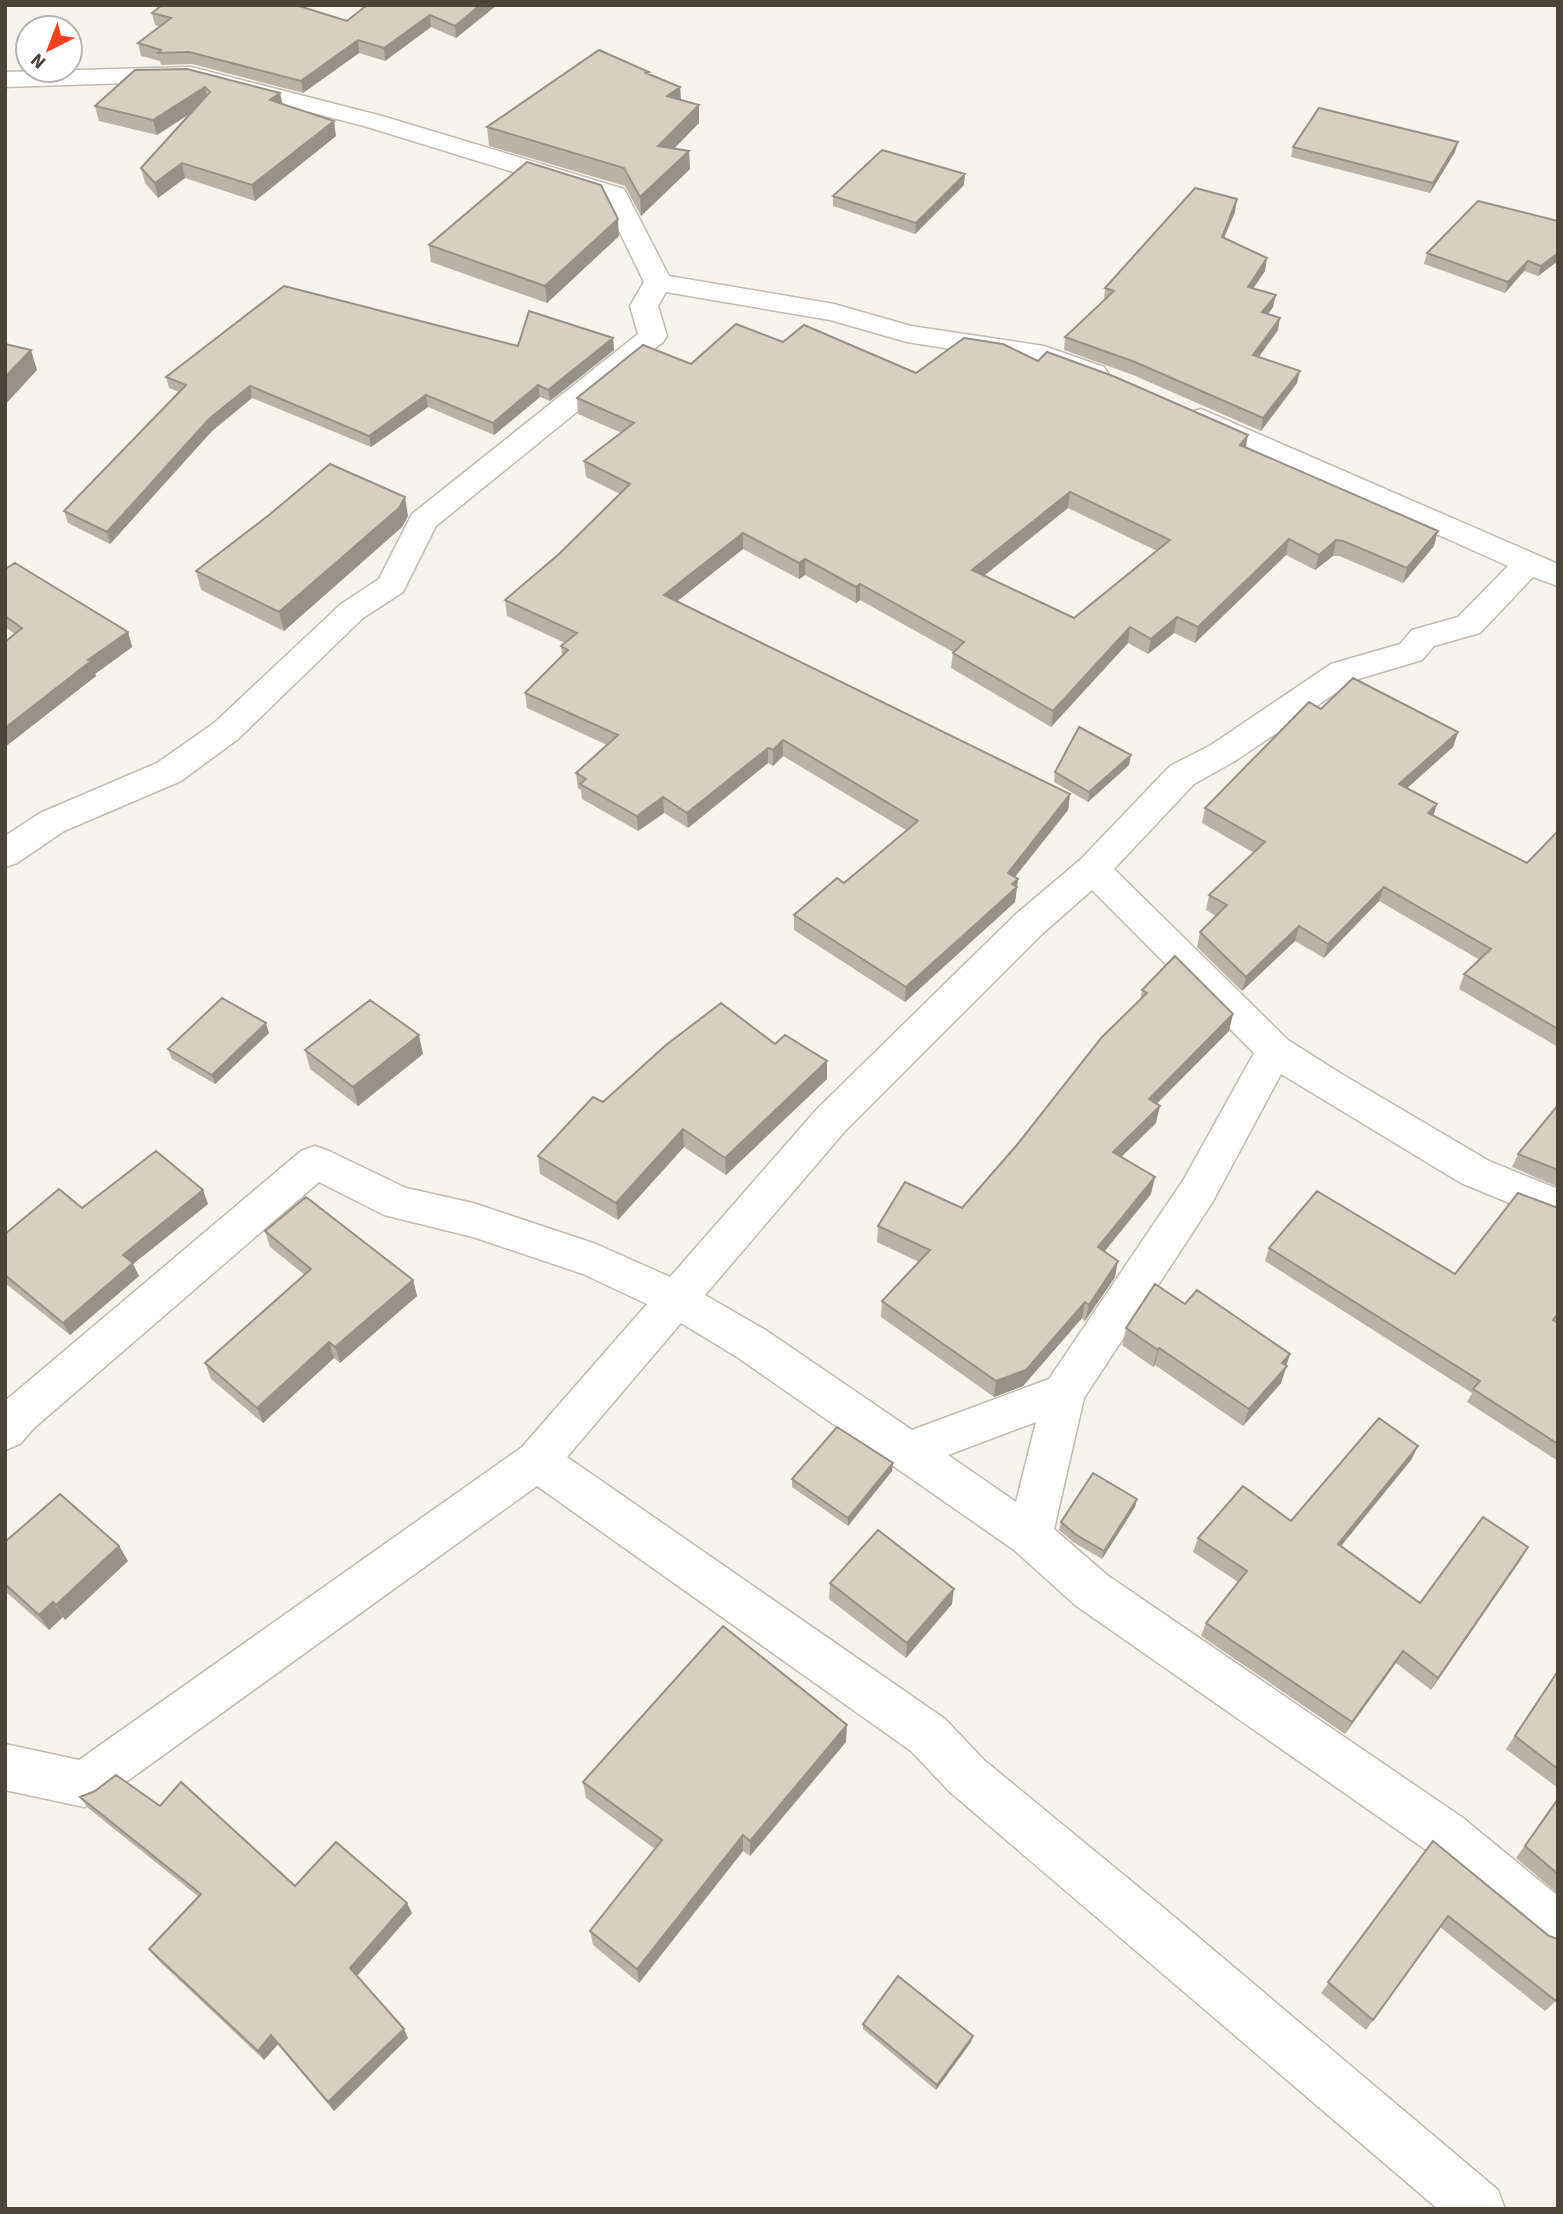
<svg xmlns="http://www.w3.org/2000/svg" width="1563" height="2214" viewBox="0 0 1563 2214" font-family="'Source Sans 3',sans-serif">
<rect width="100%" height="100%" fill="#f6f3ec"/>
<g fill="none" stroke-linecap="round" stroke-linejoin="round">
<!-- minor casing -->
<g stroke="#c2bbae" stroke-width="3">
<path id="minor" d="M191,67L382,116L624,189L669,276L834,304L911,326L1044,346L1104,367L1108,373L1104,379L1094,382L1038,363L907,342L830,320L666,292L658,306L667,336L663,342L436,526L403,592L363,618L238,739L181,781L64,831L17,863L5,867V836L40,813L157,763L214,723L341,604L379,579L412,514L638,334L630,306L644,282L604,200L364,126L191,81L5,87V72Z
M1201,409L1558,564V586L1533,577L1480,633L1434,646L1422,660L1355,680L1235,761L1194,784L1114,869L1288,1040L1340,1073L1489,1161L1558,1189V1223L1461,1183L1281,1074L1212,1203L1084,1398L1054,1529L1107,1575L1463,1818L1558,1896V1953L1541,1945L1429,1852L1075,1605L1014,1550L737,1357L681,1323L567,1457L945,1719L984,1760L1159,1904L1498,2190L1505,2209H1438L950,1792L911,1751L537,1486L101,1800L84,1807L5,1790V1744L79,1760L522,1447L647,1304L583,1274L473,1237L384,1215L319,1182L34,1428L20,1444L5,1450V1401L301,1151L315,1146L329,1151L406,1188L473,1203L596,1244L670,1277L817,1109L1016,914L1080,860L1170,766L1211,745L1331,664L1400,644L1412,630L1458,617L1508,566L1191,424L1186,418L1191,412ZM1092,890L1254,1053L1184,1179L1049,1379L912,1430L767,1331L705,1295L845,1131L1042,934ZM1036,1422L1016,1502L948,1455Z"/>
</g>
<!-- minor -->
<use href="#minor" fill="#fff" fill-rule="evenodd"/>
</g>
<!-- wall -->
<path fill="#bab2a6" fill-rule="evenodd" d="M497,5L456,38L431,27L385,61L359,53L303,93L192,64L161,65L160,61L141,56L138,43L160,27L155,25L152,13L347,21Z
M135,70L280,93L283,105L336,136L255,201L185,178L158,198L145,183L141,168L189,114L157,135L99,121L95,106Z
M649,74L680,87L681,100L699,123L674,148L690,169L641,216L625,186L489,146L487,127Z
M1293,147L1455,152L1430,193L1291,157Z
M964,185L915,234L833,206V196Z
M1235,212L1224,238L1265,271L1253,288L1273,307L1268,314L1278,330L1258,357L1297,383L1261,431L1133,375L1064,350L1065,337L1104,300L1105,288Z
M1558,221V261L1538,276L1524,271L1505,293L1424,264L1427,253Z
M619,236L547,303L431,262L429,245Z
M613,338L614,350L550,401L540,397L494,435L428,407L371,447L252,398L212,431L110,544L68,523L64,511L179,392L169,388L166,377Z
M783,342L916,373L1038,361L1246,448L1434,546L1403,583L1339,556H1333L1315,570L1286,555L1195,643L1174,633L1148,654L1128,643L1051,727L951,668L953,652L860,600L856,603L805,575L799,579L743,549L677,601L1070,794L1068,810L1015,877L1018,879L1015,902L905,1002L794,930V915L844,883L906,830L783,756L773,766L768,763L688,828L664,813L638,831L582,799L581,790L578,788L576,773L607,745L527,708L525,693L562,656L561,646L565,643L507,616L505,600L559,554L620,494L586,477L584,461L622,433L578,414L577,398L691,364ZM1068,508L1157,551L1074,618L984,576Z
M408,516L402,527L284,631L201,590L196,571Z
M5,569L128,632L132,647L95,674L96,676L5,747V642L15,634L5,627Z
M1321,709L1458,732L1453,747L1407,788L1437,804L1433,816L1527,863L1558,831V1047L1459,989L1464,974L1480,960L1379,901L1324,958L1295,941L1242,991L1197,947L1200,932L1216,916L1206,910L1209,895L1254,853L1202,823L1205,808Z
M1131,755L1129,765L1088,802L1054,782L1055,772Z
M1142,990L1229,1031L1157,1104L1156,1123L1121,1157L1151,1194L1105,1251L1115,1277L1085,1321L1082,1318L1023,1386L994,1397L881,1317L882,1301L919,1262L877,1242L878,1226L962,1208L1140,1001Z
M269,1033L215,1084L172,1059L168,1049Z
M775,1044L827,1061V1079L726,1175L684,1147L618,1220L540,1174L538,1156L603,1102Z
M305,1050L423,1054L358,1106L310,1069Z
M1558,1105V1187L1512,1167L1518,1154Z
M203,1190L208,1204L133,1264L139,1276L70,1335L5,1283V1234L82,1208Z
M265,1231L413,1280L417,1296L340,1363L334,1358L263,1423L211,1379L205,1363L305,1275L270,1247Z
M1269,1248L1455,1274L1558,1318L1555,1321L1558,1323V1461L1467,1402L1472,1393L1265,1261Z
M1185,1304L1287,1366L1281,1383L1243,1426L1155,1365L1153,1367L1122,1345L1126,1328Z
M1418,1446L1411,1460L1341,1546L1420,1603L1528,1547L1431,1690L1396,1663L1345,1734L1201,1636L1206,1623L1238,1582L1193,1552L1198,1538L1291,1521Z
M892,1471L848,1526L792,1487V1479Z
M1137,1499L1135,1507L1102,1559L1073,1542L1059,1530L1061,1522Z
M5,1542L119,1546L128,1561L65,1620L63,1617L49,1630L5,1591Z
M830,1583L952,1604L906,1658L829,1599Z
M1558,1670V1788L1506,1749Z
M846,1742L750,1856L743,1851L639,1983L593,1945L590,1931L655,1849L586,1798L583,1782Z
M80,1797L160,1806L295,1886L412,1913L357,1976L408,2038L334,2111L278,2044L264,2060L157,1959L149,1949L199,1897L88,1808Z
M1558,1797V1894L1516,1858Z
M1433,1841L1549,1936L1556,2001L1545,2011L1440,1927L1366,2030L1321,1993Z
M863,2024L973,2036L971,2042L936,2090L863,2029Z"/>
<!-- shaded-wall -->
<path fill="#979187" d="M480,5H497L456,38L455,26Z
M430,15L431,27L385,61L384,48Z
M358,40L359,53L303,93L301,81Z
M205,87L208,102L157,135L153,120Z
M680,87L681,105L667,96Z
M280,93L283,108L270,100Z
M699,105V123L659,164L658,146Z
M334,121L336,136L255,201L252,185Z
M1458,142L1455,152L1430,193L1433,183Z
M689,151L690,169L641,216L640,197Z
M182,163L185,178L158,198L155,183Z
M965,174L964,185L915,234L916,223Z
M1237,199L1235,212L1219,249L1222,237Z
M618,219L619,236L547,303L545,286Z
M1558,253V261L1538,276L1541,266Z
M1267,258L1265,271L1246,299L1248,287Z
M1528,261L1524,271L1505,293L1508,282Z
M1276,295L1273,307L1260,325L1262,312Z
M1280,318L1278,330L1251,368L1253,355Z
M613,338L614,350L550,401L548,390Z
M31,350L37,370L5,405V377Z
M1300,371L1297,383L1261,431L1263,418Z
M538,385L540,397L494,435L493,423Z
M250,386L252,398L212,431L110,544L107,532L209,419Z
M426,395L428,407L371,447L369,436Z
M1248,435L1245,451L1240,445Z
M1070,492L1068,508L971,586L972,570Z
M405,497L408,516L402,527L284,631L279,612Z
M1438,531L1434,546L1403,583L1407,568Z
M743,533V549L665,611L664,595Z
M1289,539L1286,555L1195,643L1198,627Z
M1336,540L1333,556L1315,570L1319,555Z
M805,559V575L799,579V563Z
M860,584V600L856,603V587Z
M1177,617L1174,633L1148,654L1151,639Z
M1130,627L1128,643L1051,727L1053,711Z
M128,632L132,647L95,674L96,676L5,747V728L88,660Z
M1458,732L1453,747L1395,799L1399,784Z
M783,740V756L773,766V750Z
M768,748V763L688,828L687,813Z
M1131,755L1129,765L1088,802L1089,792Z
M1070,794L1068,810L1006,888L1008,873Z
M663,797L664,813L638,831L637,816Z
M1437,804L1432,819L1428,813Z
M1018,879L1015,902L905,1002L906,987Z
M1384,887L1379,901L1324,958L1328,944Z
M1299,926L1295,941L1242,991L1246,977Z
M1233,1014L1229,1031L1145,1115L1149,1099Z
M266,1023L269,1033L215,1084L212,1075Z
M419,1035L423,1054L358,1106L353,1087Z
M827,1061V1079L726,1175L725,1158Z
M1160,1106L1156,1123L1109,1169L1113,1152Z
M683,1129L684,1147L618,1220L616,1203Z
M1155,1177L1151,1194L1095,1263L1098,1247Z
M203,1190L208,1204L133,1264L139,1276L70,1335L63,1323L123,1255Z
M1118,1261L1115,1277L1085,1321L1089,1305Z
M413,1280L417,1296L340,1363L335,1347Z
M1085,1302L1082,1318L1023,1386L994,1397L996,1381Z
M329,1342L334,1358L263,1423L257,1408Z
M1159,1348L1155,1365L1153,1367L1158,1350Z
M1290,1354L1281,1383L1243,1426L1249,1409L1282,1363Z
M1418,1446L1411,1460L1332,1557L1338,1544Z
M893,1463L892,1471L848,1526V1518Z
M1137,1499L1135,1507L1102,1559L1104,1551Z
M119,1546L128,1561L65,1620L56,1605Z
M1528,1547L1520,1561L1431,1690L1438,1678Z
M954,1589L952,1604L906,1658L907,1643Z
M53,1602L63,1617L49,1630L39,1615Z
M1403,1651L1396,1663L1345,1734L1352,1722Z
M847,1725L846,1742L750,1856V1841Z
M743,1835V1851L639,1983L637,1969Z
M407,1903L412,1913L355,1978L350,1968Z
M404,2029L408,2038L334,2111L328,2102Z
M271,2035L278,2044L264,2060L258,2051Z
M973,2036L971,2042L936,2090L937,2085Z"/>
<!-- building -->
<path fill="#d8cfc1" stroke="#979187" stroke-width="2" fill-rule="evenodd" d="M162,5H296L347,21L367,5H480L455,26L430,15L384,48L358,40L301,81L189,52L158,53L161,50L138,43L171,18L152,13Z
M599,50L649,72L646,73L680,87L667,96L699,105L658,146L689,151L640,197L624,168L487,127Z
M187,69L280,93L270,100L334,121L252,185L182,163L155,183L141,168L210,92L205,87L153,120L95,106L135,70Z
M1319,108L1458,142L1433,183L1293,147Z
M882,150L965,174L916,223L833,196Z
M527,162L601,185L618,219L545,286L429,245Z
M1195,188L1237,199L1222,237L1267,258L1248,287L1276,295L1262,312L1280,318L1253,355L1300,371L1263,418L1135,362L1065,337L1114,291L1105,288Z
M1478,201L1558,221V253L1541,266L1528,261L1508,282L1427,253Z
M284,286L518,346L529,311L613,338L548,390L538,385L493,423L426,395L369,436L250,386L209,419L107,532L64,511L186,385L166,377Z
M736,324L783,342L804,325L916,373L964,338L1003,344L1038,361L1047,352L1113,376L1248,435L1240,445L1438,531L1407,568L1343,541L1336,540L1319,555L1289,539L1198,627L1177,617L1151,639L1130,627L1053,711L953,653L964,642L860,584L856,587L805,559L799,563L743,533L664,595L1070,794L1008,873L1018,879L1012,884L1017,887L906,987L794,915L837,878L844,883L918,821L783,740L773,750L768,748L687,813L663,797L637,816L580,784L586,779L576,773L618,735L525,693L568,650L561,646L577,633L505,600L559,554L630,484L584,461L634,423L577,398L643,345L691,364ZM1070,492L1170,540L1074,618L972,570Z
M5,344L31,350L5,377Z
M330,464L405,497L399,508L279,612L196,571L269,515Z
M15,563L128,632L88,660L91,661L5,728V642L22,628L5,616V569Z
M1353,678L1458,732L1399,784L1437,804L1428,813L1527,863L1558,831V1029L1464,974L1491,949L1384,887L1328,944L1299,926L1246,977L1200,932L1227,905L1209,895L1265,842L1205,808L1309,702L1321,709Z
M1079,727L1131,755L1089,792L1055,772Z
M1175,956L1233,1014L1149,1099L1160,1106L1113,1152L1155,1177L1098,1247L1118,1261L1089,1305L1085,1302L1026,1370L996,1381L882,1301L930,1250L878,1226L905,1182L962,1208L1016,1146L1102,1037L1147,993L1142,990Z
M222,998L266,1023L212,1075L168,1049Z
M370,1000L419,1035L353,1087L305,1050Z
M721,1003L775,1044L785,1035L827,1061L725,1158L683,1129L616,1203L538,1156L593,1097L603,1102L666,1045Z
M1558,1105V1170L1518,1154Z
M156,1151L203,1190L123,1255L133,1263L63,1323L5,1275V1234L59,1189L82,1208Z
M1317,1191L1455,1274L1518,1193L1558,1208V1314L1553,1320L1558,1323V1444L1473,1389L1480,1381L1269,1248Z
M306,1197L413,1280L335,1347L329,1342L257,1408L205,1363L311,1269L265,1231Z
M1155,1284L1185,1304L1197,1290L1290,1354L1282,1363L1287,1366L1249,1409L1159,1348L1158,1350L1126,1328Z
M1379,1418L1418,1446L1338,1544L1420,1603L1483,1517L1528,1547L1438,1678L1403,1651L1352,1722L1206,1623L1247,1571L1198,1538L1243,1486L1291,1521Z
M837,1427L893,1463L848,1518L792,1479Z
M1093,1473L1137,1499L1104,1551L1075,1534L1061,1522Z
M60,1494L119,1546L56,1605L53,1602L39,1615L5,1584V1542Z
M878,1530L954,1589L907,1643L830,1583Z
M723,1626L847,1725L750,1841L743,1835L637,1969L590,1931L662,1840L583,1782Z
M1558,1671V1769L1515,1736Z
M116,1775L160,1806L181,1782L295,1886L336,1842L407,1903L350,1968L404,2029L328,2102L271,2035L258,2051L149,1949L201,1894L80,1797L95,1791Z
M1558,1799V1874L1525,1846Z
M1433,1841L1549,1936L1558,1939V1997L1556,2001L1448,1916L1373,2020L1328,1982Z
M898,1976L973,2036L937,2085L863,2024Z"/>
<!-- border -->
<rect width="1563" height="2214" fill="none" stroke="#4b4439" stroke-width="14"/>
<!-- north arrow -->
<g transform="translate(49 49) rotate(222)"><circle r="33" fill="#ffffff" stroke="#b7b4b0" stroke-width="2"/>
<path d="M0-5L12 26L0 18L-12 26Z" fill="#fc3f1d"/>
<text y="-10" font-size="19" font-weight="bold" text-anchor="middle" fill="#4b4439">N</text>
</g>
</svg>
